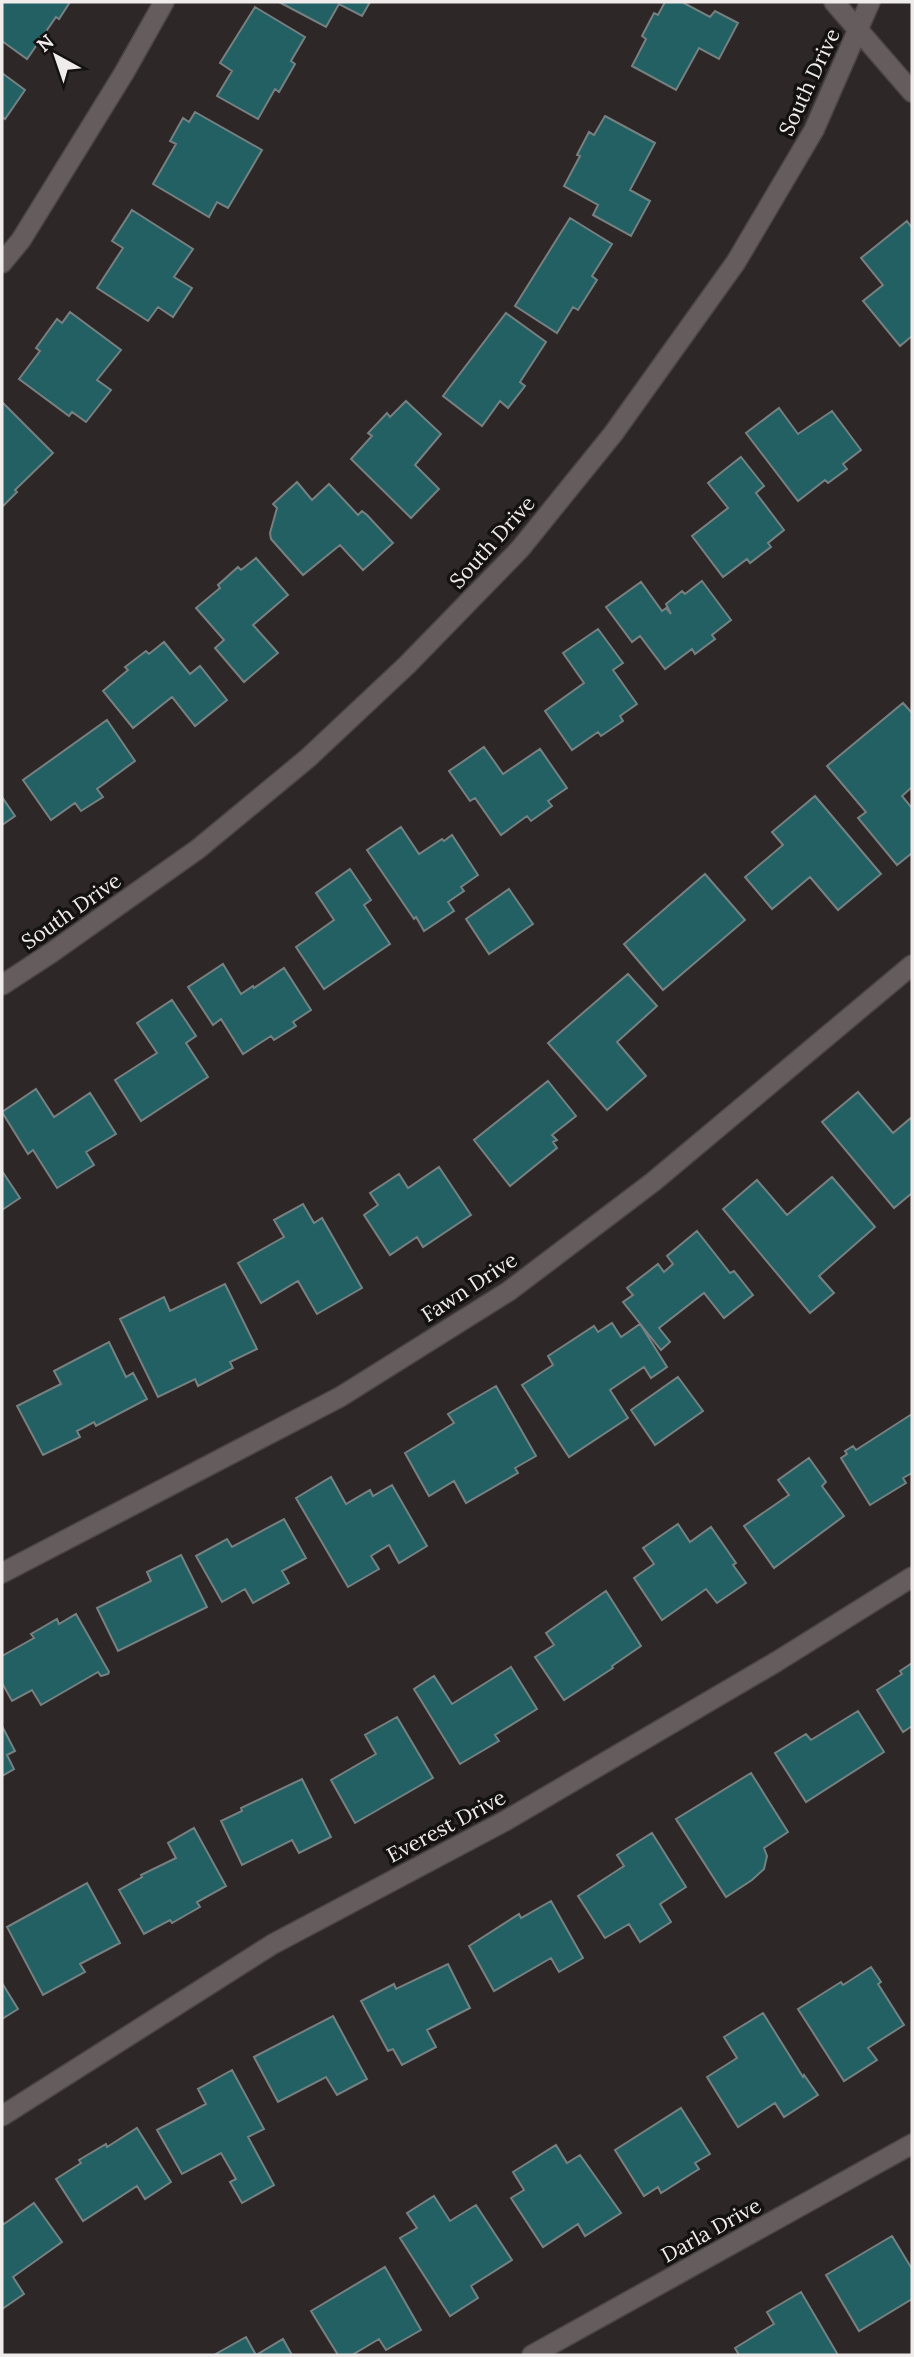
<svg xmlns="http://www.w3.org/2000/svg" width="914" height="2357" viewBox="0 0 914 2357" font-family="Lora,serif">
<rect width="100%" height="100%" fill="#2e2728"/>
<!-- building -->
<path fill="#226064" stroke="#778080" stroke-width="2" d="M2,2H70L59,19L56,17L27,59L2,41Z
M279,2H370L362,16L339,4L326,27Z
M665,2H682L710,17L715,11L738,23L719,59L699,48L676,90L632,66L646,39L642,36L654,13L658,15Z
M255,7L305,37L291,61L295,64L279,92L275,89L258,119L217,96L232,71L220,63Z
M2,73L25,90L5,119L2,117Z
M195,112L262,150L228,208L217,202L209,217L153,184L176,144L170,141L183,118L189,122Z
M605,116L655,143L630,190L650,201L631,236L593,215L598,205L564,186L580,156L577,155L589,132L594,135Z
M132,210L193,249L174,277L192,288L173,317L158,307L148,321L97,288L123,248L112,241Z
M570,218L612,244L592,276L597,280L578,310L573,307L557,333L515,306Z
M907,221L912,228V336L900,346L863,301L883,285L861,258Z
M70,312L121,350L97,380L111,390L86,422L72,412L69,416L19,379L40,351L36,348L57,319L62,323Z
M506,313L546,342L520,382L525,386L508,408L500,401L482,426L443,396Z
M406,401L441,434L415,465L439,489L411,518L351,459L372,436L368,433L387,413L390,417Z
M2,402L53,453L15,490L17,492L2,507Z
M779,408L798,434L832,411L861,450L843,464L847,469L828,483L825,480L798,501L746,433Z
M741,457L764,486L756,493L784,530L768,543L771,547L750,563L747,559L723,577L692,536L728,508L708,483Z
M297,482L312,500L329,484L358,515L362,511L367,515L393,543L363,570L340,545L303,575L271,539L270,533L277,508L273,504Z
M256,558L288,595L253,625L278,653L244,682L215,648L224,640L196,608L220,588L218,585L238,567L241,570Z
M702,581L731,620L712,635L715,639L695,654L692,649L665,669L640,636L632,642L606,607L641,582L662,611L666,608L671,614L666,604L682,591L685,594Z
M598,629L623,663L613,670L637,704L620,716L623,721L601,736L598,732L572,750L545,711L584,683L563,653Z
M164,642L190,674L200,666L227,700L195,726L172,697L133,728L103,691L128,670L125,667L146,651L149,654Z
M903,703L912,713V787L902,796L912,808V853L897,865L858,818L866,812L827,766Z
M107,720L135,761L97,789L103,797L81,811L75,803L51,820L23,780Z
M484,747L503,774L540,749L567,788L548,801L552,806L531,821L527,816L501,835L475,798L470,801L449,771Z
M815,796L881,874L838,910L810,877L772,909L745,877L783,845L772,832Z
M2,797L15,816L2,825Z
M401,827L419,854L442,839L444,841L452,835L478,875L461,887L464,891L448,902L454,911L424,931L416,917L414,919L367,850Z
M350,869L371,900L364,905L390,944L324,989L296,947L334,920L316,893Z
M705,874L745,920L663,990L624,944Z
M509,889L533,924L489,954L466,919Z
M223,964L241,994L253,986L254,988L284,968L311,1010L293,1022L296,1026L274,1040L271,1036L243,1054L221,1019L213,1025L188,987Z
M628,974L657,1006L617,1042L646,1076L607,1110L548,1043Z
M172,1000L196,1036L186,1043L208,1077L141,1121L115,1080L157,1053L137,1023Z
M548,1081L576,1116L552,1135L557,1140L553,1142L557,1148L510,1186L474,1140Z
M36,1089L54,1117L90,1093L116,1134L86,1152L94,1165L57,1188L33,1150L28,1154L2,1112Z
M858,1092L893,1133L912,1117V1193L894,1208L822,1122Z
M439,1167L471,1215L423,1247L417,1237L390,1255L364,1215L378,1205L370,1193L399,1174L408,1188Z
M2,1171L20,1198L2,1210Z
M832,1177L875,1227L819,1276L834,1293L810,1313L723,1209L757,1180L787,1215Z
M303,1204L314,1223L322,1218L362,1288L317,1314L298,1281L261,1303L238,1263L284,1237L274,1220Z
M697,1231L730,1273L734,1271L753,1295L724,1318L704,1293L659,1328L670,1342L661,1350L623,1302L633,1295L627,1288L658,1264L664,1272L673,1264L667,1256Z
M225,1284L257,1349L230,1362L233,1368L198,1386L195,1379L158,1397L120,1319L164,1297L170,1311Z
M612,1323L621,1337L640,1324L667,1367L651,1378L644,1367L610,1390L628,1418L569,1457L522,1385L553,1365L548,1356L594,1326L598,1332Z
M109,1342L126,1377L133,1373L147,1399L96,1426L94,1422L77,1431L80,1437L43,1455L17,1406L61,1384L54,1371Z
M678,1377L703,1411L655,1445L631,1410Z
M496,1386L536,1456L515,1468L518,1473L466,1503L454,1481L429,1496L405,1453L454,1423L448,1414Z
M912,1414V1473L903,1478L906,1483L870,1505L841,1458L847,1454L845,1451L853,1446L856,1450Z
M809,1458L826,1482L822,1486L844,1516L774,1568L744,1526L789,1495L778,1480Z
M331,1477L346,1504L370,1490L373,1496L392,1485L427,1546L399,1563L389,1545L371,1556L379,1569L348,1587L296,1498Z
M284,1519L306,1558L282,1571L289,1583L253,1603L245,1589L222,1602L196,1556L227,1539L232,1547Z
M678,1524L690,1542L711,1527L736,1563L733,1565L746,1583L717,1603L706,1589L662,1620L634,1578L654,1564L643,1548Z
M181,1555L207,1607L118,1651L97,1608L151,1581L147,1572Z
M606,1591L641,1646L612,1666L613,1668L564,1700L535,1657L554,1645L546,1633Z
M76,1614L109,1672L108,1674L101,1676L98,1672L41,1705L32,1690L12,1701L2,1683V1656L34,1638L31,1634L57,1619L59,1624Z
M912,1663V1726L903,1732L877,1690L902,1674L900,1671Z
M511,1667L537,1709L495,1735L499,1741L460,1764L414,1689L434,1676L452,1704Z
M858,1711L884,1752L806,1802L775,1753L806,1734L811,1740Z
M397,1717L433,1778L355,1823L331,1780L376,1754L365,1735Z
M2,1726L15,1751L7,1755L14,1769L2,1776Z
M751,1773L788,1832L764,1848L767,1856L764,1869L752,1880L726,1897L676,1819Z
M302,1779L331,1837L299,1853L292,1840L242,1865L221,1821L242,1811L241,1808Z
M194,1828L226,1886L197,1902L200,1907L172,1923L170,1920L144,1934L119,1890L142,1877L141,1875L176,1858L168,1843Z
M652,1833L686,1887L660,1904L671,1922L640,1942L629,1924L605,1938L578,1896L624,1866L617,1855Z
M87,1883L120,1943L80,1964L85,1972L43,1995L7,1927Z
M551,1901L583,1958L559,1972L551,1958L494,1991L469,1946L519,1914L521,1918Z
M448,1964L470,2008L427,2030L436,2047L402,2065L393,2049L388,2051L361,2001L394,1984L396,1989Z
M871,1967L881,1982L878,1984L904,2025L868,2048L877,2060L844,2081L798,2009L841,1982L843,1985Z
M2,1983L18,2009L2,2019Z
M763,2013L803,2077L804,2075L818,2095L784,2117L775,2103L738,2127L707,2077L737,2058L724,2037Z
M333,2016L367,2079L337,2095L326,2077L278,2102L254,2057Z
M232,2070L264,2129L248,2137L274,2185L242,2203L230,2182L236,2179L221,2153L182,2174L157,2130L206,2104L198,2089Z
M681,2108L710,2154L695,2163L699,2169L661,2193L658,2187L644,2196L615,2150Z
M137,2128L171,2182L145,2199L137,2186L83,2221L56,2179L81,2163L79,2160L106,2144L107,2147Z
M556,2145L567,2163L580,2155L621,2213L585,2236L578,2224L543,2247L511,2198L524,2190L513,2172Z
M434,2196L450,2221L476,2205L512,2260L471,2286L478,2298L450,2316L400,2238L417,2228L407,2213Z
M34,2203L62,2242L13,2277L24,2294L2,2309V2222L4,2224Z
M892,2236L912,2269V2299L859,2331L826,2275Z
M385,2267L421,2330L386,2350L379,2339L352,2355H338L311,2311Z
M801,2292L838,2355H739L735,2348L774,2324L767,2312Z
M246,2337L256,2355L283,2339L292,2355H214Z"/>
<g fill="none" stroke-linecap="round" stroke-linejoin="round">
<!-- minor casing -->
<g stroke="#4b4546" stroke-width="22">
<path id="minor" d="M834,2L912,92
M2,263L21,240L124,73L164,2
M2,1573L340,1397L509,1291L653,1182L912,965
M2,2116L273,1944L505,1821L776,1662L912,1577
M532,2355L912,2144"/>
</g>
<!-- tertiary casing -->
<g stroke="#4b4546" stroke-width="22">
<path id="tertiary" d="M2,985L51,953L198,849L308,758L407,665L520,549L613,434L736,262L814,130L870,2"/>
</g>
<!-- minor -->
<use href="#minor" stroke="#655d5d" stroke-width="19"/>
<!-- tertiary -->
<use href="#tertiary" stroke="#655d5d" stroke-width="19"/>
</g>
<g text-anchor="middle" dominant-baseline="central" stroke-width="7" stroke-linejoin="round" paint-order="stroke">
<!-- street labels -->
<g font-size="21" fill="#f1ecec" stroke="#141111">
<text transform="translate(809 82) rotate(-65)">South Drive</text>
<text transform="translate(492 542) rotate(-48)">South Drive</text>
<text transform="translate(71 911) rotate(-35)">South Drive</text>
<text transform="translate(469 1287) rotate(-33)">Fawn Drive</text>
<text transform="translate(446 1826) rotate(-28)">Everest Drive</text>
<text transform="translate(711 2230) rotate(-29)">Darla Drive</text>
</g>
</g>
<!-- border -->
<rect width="914" height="2357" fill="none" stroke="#f1ecec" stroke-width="7"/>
<!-- north arrow -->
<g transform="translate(56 56) rotate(320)" stroke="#141111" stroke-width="5" paint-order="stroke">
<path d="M0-5L12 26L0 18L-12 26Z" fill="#f1ecec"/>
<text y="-10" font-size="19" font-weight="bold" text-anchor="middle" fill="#f1ecec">N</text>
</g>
</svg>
